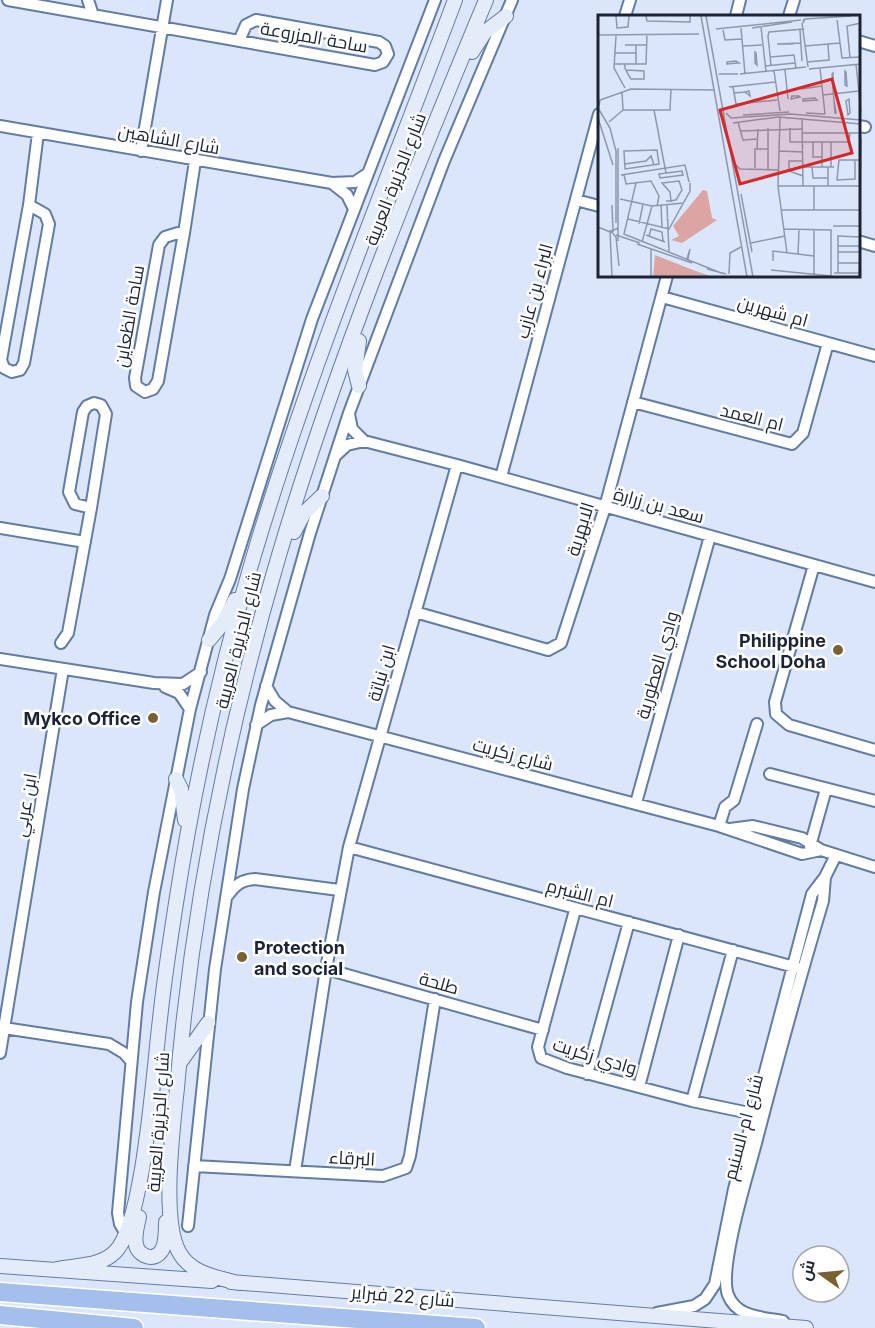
<svg xmlns="http://www.w3.org/2000/svg" width="875" height="1328" viewBox="0 0 875 1328" font-family="Inter,Cairo,sans-serif">
<rect width="100%" height="100%" fill="#dbe6fa"/>
<g fill="none" stroke-linecap="round" stroke-linejoin="round">
<!-- street casing -->
<g stroke="#637ca6" stroke-width="14">
<path id="street" d="M8,0C131,21 253,43 375,65L383,62L388,54L385,46L379,42L256,20L246,25L239,41
M88,0L93,15
M625,16L630,0
M736,16L740,0
M789,16L794,0
M858,41L875,46
M0,126L332,183L355,182L367,174
M858,126L865,127
M141,151L167,0
M333,184L347,195L354,209
M576,200L599,206
M29,205L45,214L49,224L24,363L20,370L12,372L4,368L1,360L29,205L38,133
M178,233H184L158,381L153,389L145,392L136,386L135,378L159,245L165,237Z
M184,233L195,161
M858,241L875,246
M662,297L875,356
M633,402L792,444L803,433L828,343
M94,403L101,405L106,414L91,508L75,504L69,492L83,412L87,406Z
M349,414L352,429L364,441
M335,456L347,445L364,441L457,465L875,582
M501,477L599,114
M0,528L85,542
M814,565L775,702L776,714L789,725L875,750
M415,612L548,650L561,643L605,507L667,276
M61,643L68,633L91,508
M0,659L154,683L183,684L201,672
M266,686L275,701L288,712
M165,687L179,693L190,709
M256,725L271,715L288,712L719,826L802,854L821,850
M770,774L875,801
M636,803L710,536
M719,826L725,807L734,800L757,724
M730,829L753,826L802,838L821,850L875,867
M810,846L826,789
M349,847L798,968
M228,895C236,884 242,880 255,879L339,890
M575,910L538,1047L541,1058L567,1068L692,1101L754,1114
M326,969L543,1030
M4,1028L109,1044L124,1053L131,1061
M0,1053L63,669
M587,1074L629,922
M639,1087L679,935
M692,1101L733,950
M194,1166L383,1176L406,1168L410,1156L435,999
M295,1171L326,969L349,847L457,465
M188,1226L215,969L243,789L261,705L310,533L349,413L444,161L512,0
M126,1234L120,1224L118,1213L137,1002L154,892L190,709L215,615L230,579L312,319L435,0
M657,1313L694,1306L705,1299L715,1284L734,1189L812,894L825,877L836,855
M783,1321C763,1317 737,1318 728,1295C718,1268 748,1174 756,1143C777,1062 799,981 823,901L825,877"/>
</g>
<!-- secondary casing -->
<g stroke="#637ca6" stroke-width="16">
<path id="secondary" d="M472,52L485,32L506,16
M359,341L355,370L359,386
M294,532L304,513L322,496
M209,640L223,623L235,600
M176,779L181,789L185,820
M181,1061L208,1023
M139,1217C137,1226 134,1236 136,1245C139,1257 155,1262 162,1250C166,1243 166,1231 166,1222
M0,1266L212,1281
M57,1269C76,1265 100,1267 115,1252C144,1224 154,1065 160,1019C164,980 170,942 176,903C194,786 220,669 254,555C310,367 386,184 455,0
M231,1282L806,1328
M238,1283C216,1277 191,1274 179,1252C161,1220 173,1126 177,1088C192,908 228,728 279,555C335,366 410,182 486,0"/>
</g>
<!-- highway casing -->
<g stroke="#fff" stroke-width="21">
<path id="highway" d="M0,1292L476,1328
M0,1315L134,1328"/>
</g>
<!-- street -->
<use href="#street" stroke="#fff" stroke-width="10"/>
<!-- secondary -->
<use href="#secondary" stroke="#e4ecf9" stroke-width="14"/>
<!-- highway -->
<use href="#highway" stroke="#a4bfec" stroke-width="18"/>
</g>
<!-- markers -->
<g fill="#796031" stroke="#fff" stroke-width="2">
<circle cx="838" cy="650" r="6"/>
<circle cx="153" cy="718" r="6"/>
<circle cx="242" cy="957" r="6"/>
</g>
<g text-anchor="middle" dominant-baseline="central" stroke-width="5" stroke-linejoin="round" paint-order="stroke">
<!-- street labels -->
<g font-size="18" fill="#1a2436" stroke="#fff">
<text transform="translate(314 37) rotate(10)">ساحة المزروعة</text>
<text transform="translate(169 139) rotate(10)">شارع الشاهين</text>
<text transform="translate(395 179) rotate(-69)">شارع الجزيرة العربية</text>
<text transform="translate(534 291) rotate(-75)">البراء بن عازب</text>
<text transform="translate(773 311) rotate(16)">ام شهرين</text>
<text transform="translate(129 316) rotate(-80)">ساحة الظعاين</text>
<text transform="translate(752 417) rotate(14)">ام العمد</text>
<text transform="translate(659 505) rotate(15)">سعد بن زرارة</text>
<text transform="translate(580 529) rotate(-73)">الابهرية</text>
<text transform="translate(238 640) rotate(-76)">شارع الجزيرة العربية</text>
<text transform="translate(657 665) rotate(-74)">وادي العطورية</text>
<text transform="translate(381 673) rotate(-74)">ابن نباتة</text>
<text transform="translate(513 754) rotate(15)">شارع زكريت</text>
<text transform="translate(25 805) rotate(-80)">ابن عربي</text>
<text transform="translate(580 893) rotate(14)">ام الشبرم</text>
<text transform="translate(439 983) rotate(16)">طلحة</text>
<text transform="translate(595 1056) rotate(17)">وادي زكريت</text>
<text transform="translate(158 1122) rotate(-86)">شارع الجزيرة العربية</text>
<text transform="translate(743 1127) rotate(-75)">شارع ام السنيم</text>
<text transform="translate(352 1158) rotate(3)">البرقاء</text>
<text transform="translate(403 1296) rotate(5)">شارع 22 فبراير</text>
</g>
<!-- poi labels -->
<g font-size="18" font-weight="bold" fill="#1a2436" stroke="#fff" text-anchor="end">
<text x="826" y="640">Philippine<tspan x="826" dy="21">School Doha</tspan></text>
<text x="141" y="718">Mykco Office</text>
<text x="254" y="947" text-anchor="start">Protection<tspan x="254" dy="21">and social</tspan></text>
</g>
</g>
<!-- overview -->
<g transform="translate(598 15)">
<rect width="262" height="262" fill="#dbe6fa"/>
<path d="M105,175L109,176L114,203L119,205L84,228L73,225L81,221L75,211ZM57,240L95,255L115,262H55Z" fill="#daa5a3"/>
<path fill="none" stroke="#8e98ac" stroke-width="1.5" d="M18,1L19,13L30,12L31,1M48,1L49,6L92,7V1M103,1L149,262M108,1L155,262M206,4L205,8L207,4L253,1M239,5L244,43L263,42M204,8L210,52M163,12L168,57M143,13L147,59M154,13L194,7M118,14L203,5M125,15L127,25L144,24M202,15L204,46M0,20L101,19M18,21L16,53L27,73M170,21L171,17L206,14M170,21L173,50M196,29H179L203,28M27,30H49M38,30V49M145,31L164,30M207,31L242,28M157,37L158,38L159,50L157,48ZM16,38H38M172,42L196,40L198,54M252,43L249,11L263,8M129,47L138,46L141,48L129,49ZM209,47L231,45L230,29M16,49H48L49,19M27,49V53L31,61L33,64H46V56L28,55M258,49L263,97M167,51L197,48M222,53L227,99M211,54L263,49M187,55L190,84M176,56L182,96M247,56L248,57L249,71L247,70ZM121,59H140M142,59L208,52M131,72L177,67M135,72L138,89L179,85M218,72L203,74L224,71M235,73V58L234,59L235,73L237,98H238L236,86M24,77L25,95M136,78L147,77L151,76L152,81L147,77M225,80L261,76M194,81H201L202,82L193,84ZM205,84L217,83L219,85L205,86ZM251,84L252,98L250,100L248,86ZM1,91L2,85L33,74L116,75M0,93L12,113L18,136V208M25,95H72L73,74M56,95L68,158M128,98L133,103L193,99L263,105M208,98L227,99M145,100L191,97M182,102L180,171L189,238M0,103L15,150M204,103L205,171M11,107L25,95M140,107L145,125L160,124M135,108L180,102L263,109M192,113V127H251L252,118M142,116L205,114M205,118H263M215,127V142H224M159,134L160,114M59,135L61,149L27,154L26,136ZM181,136L205,137M257,145V164L239,165L241,145H262M27,149L48,146L53,141L56,150M137,149L142,154L181,155M205,152H236M214,152L215,163H230M224,152V127M230,152V171M233,152V127M157,153V134H170M170,154V113M84,156L85,160L62,163L61,159ZM26,159L28,169L53,166L61,181L59,191M23,160L87,150L91,167M205,161L191,156V146H205M38,168L26,219L123,258M180,171H262M143,179L154,237M22,184L54,191L86,188M68,186H73L77,185H78L84,175L81,166L64,168L72,177L73,186V187M14,190L15,217M63,190L64,213M69,190L71,237M183,195H263M216,195V171M262,195L263,123M30,204L71,214L92,176V168M41,209L45,189M235,211H263M0,212L12,217L20,213M186,214L233,215V262M216,214V259M12,215L18,222L21,251M12,216L14,262M18,220L42,228M48,220L67,227M51,221L53,214L64,217L65,226M239,221L263,222M240,221V258M20,226V133M44,227L54,191M153,228L187,221M39,229L94,248M240,231H263M53,234V262M240,237H263M200,239L201,214M89,244L92,234L90,244M175,246V236L216,241M240,248H263M109,254L128,259M173,255L233,261M236,258H263M131,259L132,238L143,232M261,262L262,237"/>
<path fill="#d62828" fill-opacity="0.15" stroke="#d62828" stroke-width="3" d="M234,64L254,138L142,169L122,95Z"/>
<rect width="262" height="262" fill="none" stroke="#1a2436" stroke-width="3"/>
</g>
<!-- north arrow -->
<g transform="translate(821 1274) rotate(285)"><circle r="28" fill="#ffffff" stroke="#a3a7af" stroke-width="1.5"/>
<path d="M0-4.5L10 22L0 15L-10 22Z" fill="#796031"/>
<text y="-9" font-size="16" font-weight="bold" text-anchor="middle" fill="#1a2436">ش</text>
</g>
</svg>
